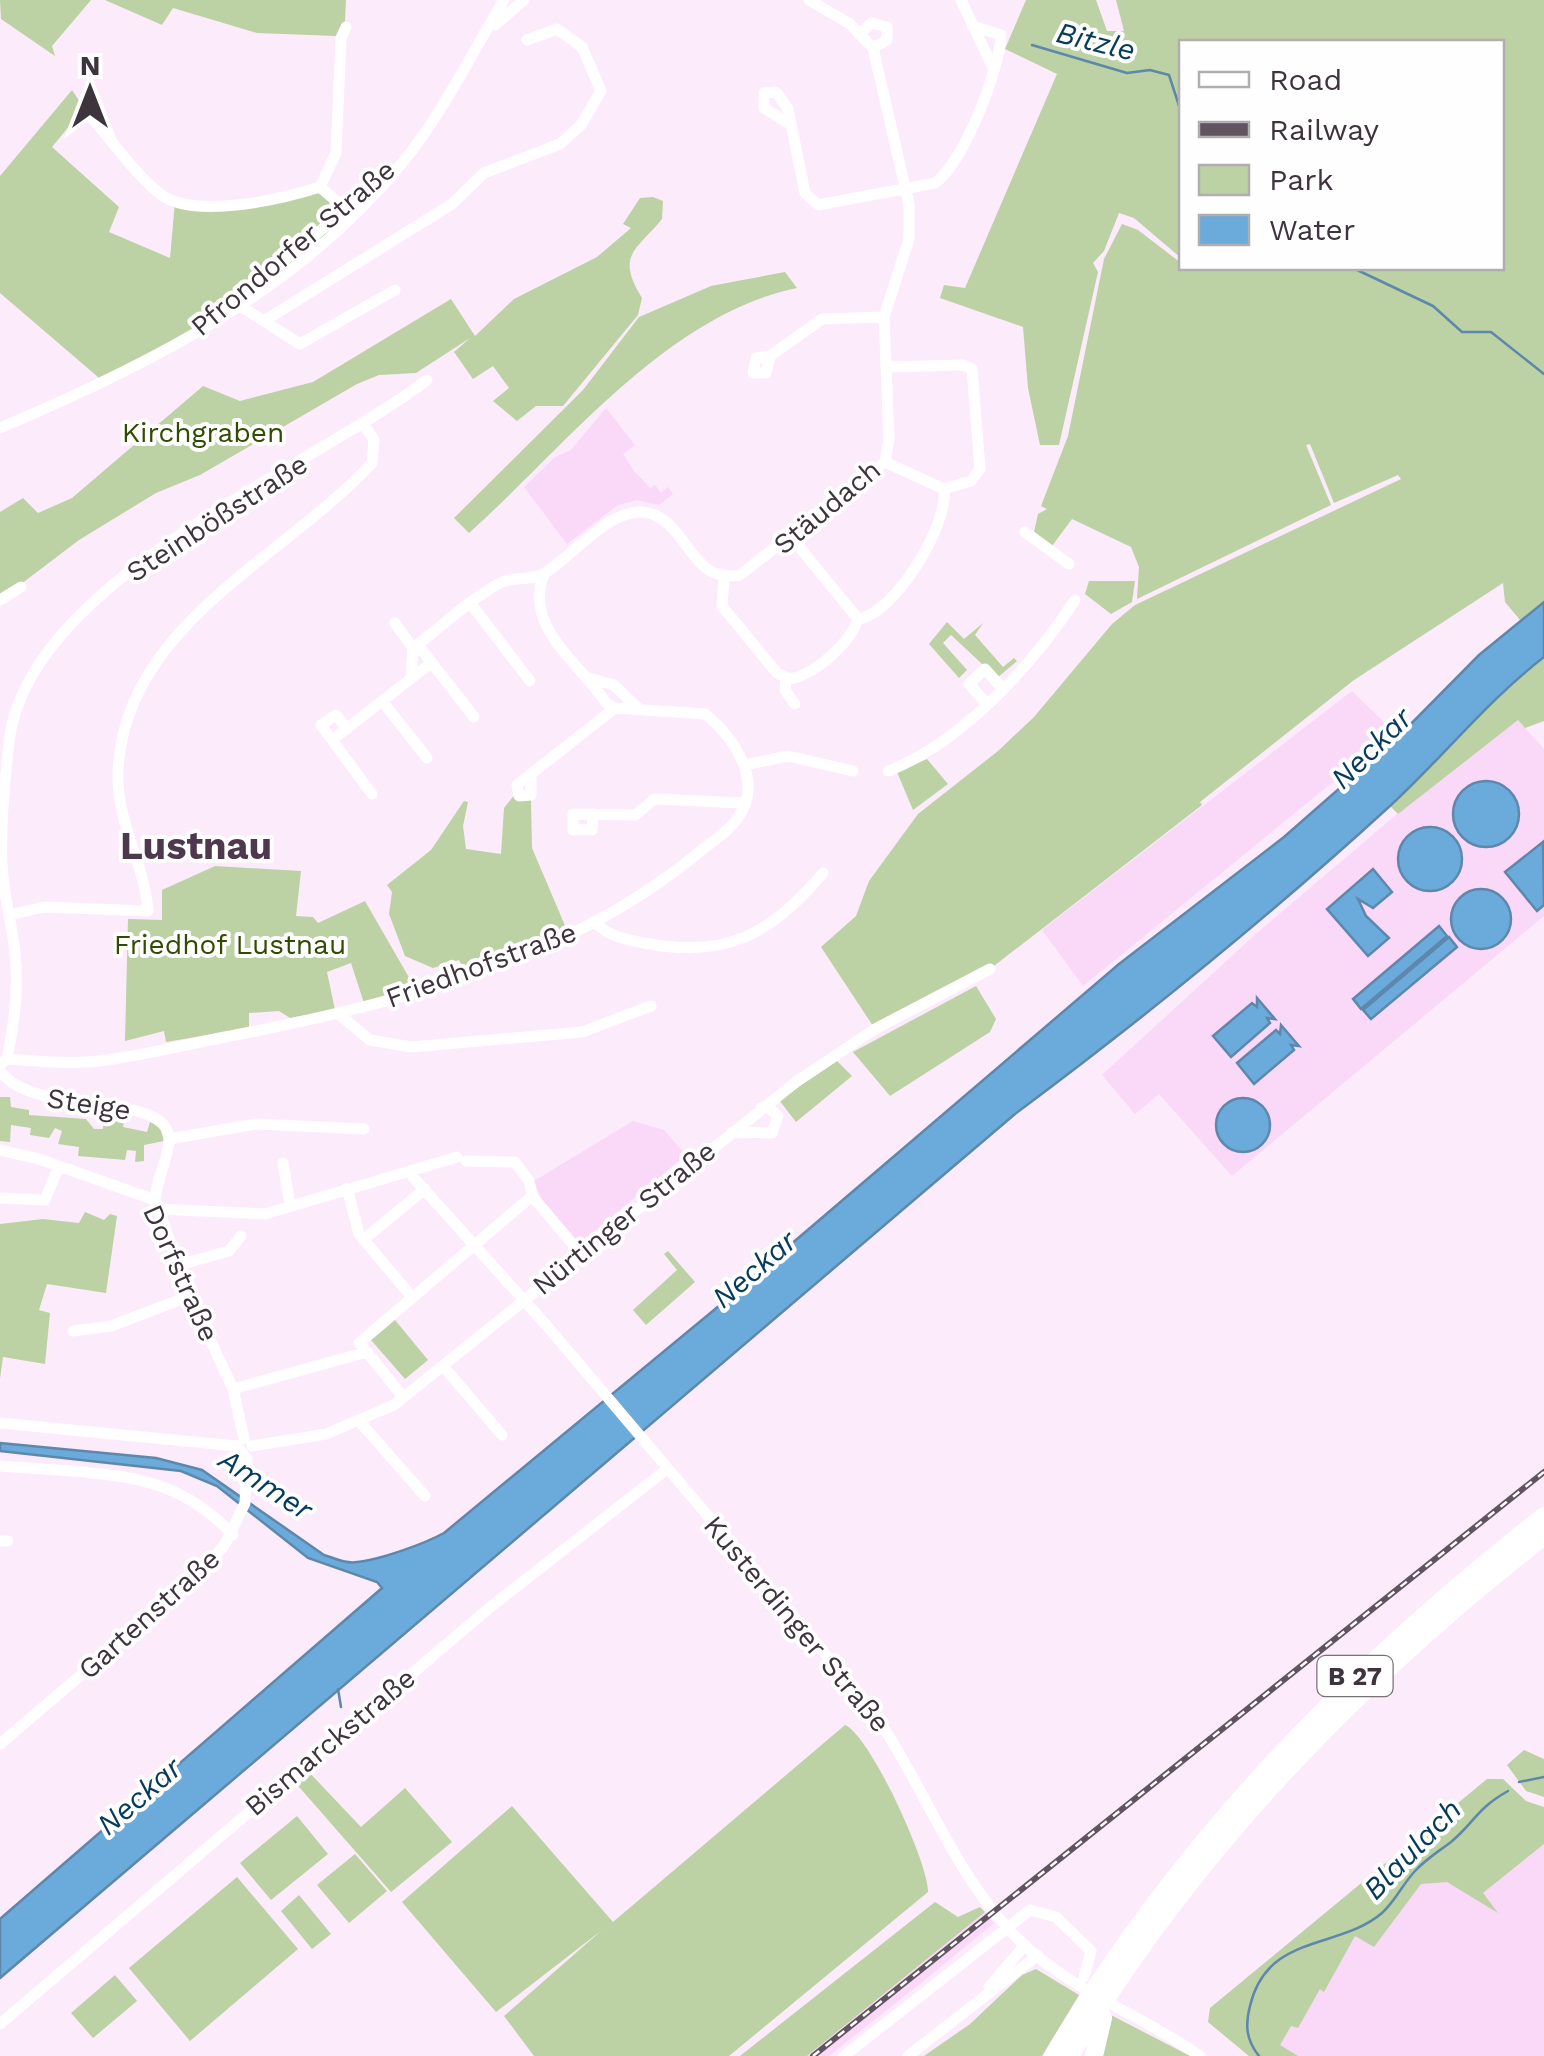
<svg xmlns="http://www.w3.org/2000/svg" width="1544" height="2056" viewBox="0 0 1544 2056" font-family="'Work Sans',sans-serif">
<rect width="100%" height="100%" fill="#fcebfb"/>
<!-- built -->
<path fill="#fad8f8" d="M606,408L635,445L623,454L634,471L650,488L655,485L661,493L668,487L673,494L659,505L637,500L618,505L567,544L524,487L555,457L571,450Z
M1352,691L1394,732L1083,986L1042,930Z
M1518,720L1544,749V916L1232,1176L1159,1094L1135,1114L1102,1075L1257,933L1429,787Z
M633,1121L664,1130L686,1155L577,1246L545,1207L534,1181Z
M1544,1844V2056H1249L1208,2022L1452,1858L1483,1893Z
M985,1912L994,1923L926,1979L829,2056H807Z"/>
<!-- green -->
<path fill="#bcd1a4" d="M0,0H91L52,46L55,56L1,19Z
M105,0H346L345,21L336,36L257,33L173,8L162,25Z
M1026,0H1096L1107,31H1124L1116,0H1544V602L1520,620L1505,602L1503,583L1354,680L1200,802L1202,805L990,969L875,1029L821,947L856,916L869,881L918,814L998,751L1034,717L1112,624L1135,605L1401,479L1398,475L1334,503L1310,444L1306,445L1331,505L1137,599L1139,567L1131,547L1072,519L1052,546L1034,532L1038,514L1047,509L1041,506L1068,436L1104,259L1122,224L1138,230L1181,263L1182,268H1502V42H1182L1181,258L1134,218L1119,213L1104,251L1093,263L1098,272L1059,445H1040L1028,388L1023,327L940,298L944,285L965,288L1057,74L1005,49Z
M72,90L84,108L52,147L119,207L109,232L170,258L175,202L212,204L320,187L352,216L239,307L105,383L0,293V176Z
M653,197L663,201L662,219C637,250 615,254 642,298L638,315L563,406H536L517,421L493,401L509,388L493,366L473,379L454,352L470,338L416,373L379,375L357,384L200,475L156,493L79,540L0,600V512L23,498L38,513L72,498L203,386L240,401L313,382L451,299L475,336L514,299L597,257L631,228L623,224L640,198Z
M785,272L797,288C666,315 566,446 469,533L454,518L583,390L639,317L711,286Z
M1089,581H1135L1132,602L1111,614L1085,594Z
M947,622L964,639L983,623L975,635L1003,667L1014,658L1017,661L997,678L951,635L943,643L967,670L959,678L929,644Z
M1544,657V721L1525,728L1518,720L1398,814L1390,806L1504,691Z
M927,759L948,784L913,810L897,772Z
M516,793L531,800L532,848L569,935L467,976L459,960L433,968L405,956L389,914L392,892L387,885L431,850L464,801L468,802L463,826L466,849L501,854L504,808Z
M215,866L301,871L296,916L313,917L318,923L365,901L415,988L364,1003L351,963L327,972L335,1010L290,1018L279,1011L249,1013V1028L166,1042L164,1031L125,1041L128,919L162,920V890Z
M976,986L996,1019L990,1032L890,1096L853,1052Z
M837,1061L852,1076L796,1122L779,1100Z
M0,1097H10L11,1107L29,1110V1115L86,1119L94,1129H103L104,1114L125,1116L123,1127L147,1132L150,1122L160,1127L164,1141L144,1145V1161L135,1162L136,1151L127,1150L125,1160L78,1156L79,1147L58,1144L62,1131L55,1128L49,1138L30,1135L31,1128L11,1125L10,1142L0,1141Z
M85,1212L104,1220L110,1214L117,1216L106,1293L47,1284L39,1310L50,1313L45,1364L3,1357L0,1379V1224L43,1219L79,1223Z
M668,1251L695,1282L646,1325L633,1310L677,1270L664,1254Z
M395,1320L428,1360L405,1379L371,1340Z
M845,1725C870,1735 929,1864 928,1892L729,2056H534L504,2016L602,1930L496,2012L402,1902L512,1806L613,1922Z
M1524,1750L1544,1759V1797L1526,1791L1507,1765Z
M305,1768L361,1827L405,1788L452,1842L391,1892L293,1780Z
M1487,1779H1503L1526,1801L1544,1807V1844L1483,1893L1498,1913L1447,1882L1421,1884L1374,1947L1355,1936L1324,1992L1320,1989L1298,2028L1291,2026L1280,2045L1298,2056H1249L1208,2022L1210,2008Z
M297,1816L328,1854L271,1900L240,1863Z
M355,1854L387,1891L349,1923L317,1885Z
M237,1877L298,1949L190,2041L129,1968Z
M299,1895L331,1934L312,1949L281,1911Z
M935,1902L958,1917L980,1907L985,1912L807,2056H740Z
M1036,1969L1079,1995L1042,2056H924L970,2024L1022,1975Z
M115,1975L137,2001L93,2038L71,2013Z
M1109,2014L1190,2056H1098Z"/>
<!-- water -->
<path fill="#6babdb" stroke="#5e87ac" stroke-width="2.5" d="M1544,602V657C1488,700 1443,757 1391,805C1272,914 1144,1018 1015,1114L0,1978V1919L382,1588L377,1582L308,1558L217,1486L181,1471L0,1451V1443L156,1458L202,1470L324,1555C335,1558 345,1564 357,1562C379,1560 424,1544 444,1533L714,1310L1119,964L1284,837L1398,737L1479,655Z
M1453 814a33 33 0 1 1 66 0a33 33 0 1 1-66 0Z
M1398 859a32 32 0 1 1 64 0a32 32 0 1 1-64 0Z
M1543,842L1544,905L1537,911L1505,872Z
M1373,869L1392,892L1373,908L1358,899L1366,916L1389,938L1368,956L1327,909Z
M1451 919a30 30 0 1 1 60 0a30 30 0 1 1-60 0Z
M1439,926L1447,936L1361,1009L1353,999Z
M1449,937L1457,947L1371,1019L1363,1010Z
M1257,998L1275,1019L1267,1018L1270,1023L1231,1057L1213,1036L1252,1003L1257,1007Z
M1281,1025L1299,1046L1291,1045L1294,1050L1254,1084L1237,1063L1276,1030L1280,1034Z
M1216 1125a27 27 0 1 1 54 0a27 27 0 1 1-54 0Z"/>
<g fill="none" stroke-linecap="round" stroke-linejoin="round">
<!-- stream -->
<path stroke="#5e87ac" stroke-width="2.5" d="M1032,45L1127,73L1150,70L1169,75L1182,115
M1353,268L1433,306L1462,332H1491L1544,374
M338,1689L341,1707
M1519,1782L1544,1777
M1259,2056C1246,2040 1245,2025 1250,2006C1267,1933 1339,1950 1382,1913C1396,1900 1402,1885 1415,1871C1426,1859 1439,1851 1451,1842C1475,1822 1476,1809 1508,1791"/>
<!-- minor -->
<path stroke="#fff" stroke-width="11" d="M961,0L993,68
M495,25L524,0
M861,32L872,23L887,27V40L873,48
M92,118C114,143 135,174 160,194C195,220 282,199 320,187L349,212
M790,124L764,108V93L776,92L788,109L805,193L818,205L935,183C963,164 1000,69 1001,35L972,26
M320,187L336,153L341,38L346,27
M237,304L300,344L395,290
M225,309L361,197
M264,321L452,204L484,173L560,144L581,125L601,91L582,47L557,29L527,40
M770,356L766,373H753L756,358L770,356L822,319L884,317
M886,367L963,365L972,369L980,469L971,481L944,489
M0,428C149,365 299,290 403,162C442,114 472,53 504,0
M1025,532L1069,564
M724,577L722,606L777,673L790,679C816,674 850,643 858,619L792,538
M0,600L21,587
M471,604L530,681
M858,619C895,614 949,524 944,489L885,462
M395,623L413,648
M418,645L474,717
M411,678L413,648C441,627 469,600 500,583C515,575 531,582 545,573C575,555 618,496 657,516C690,533 694,584 740,575L885,462L889,439L884,317L909,239V204L873,48L850,24L809,0
M589,678L614,685L638,708
M786,678L785,690L795,704
M382,701L427,758
M986,703L969,684L985,669L1002,688
M332,740L321,725L336,715L347,729
M744,765L788,756L853,771
M888,771C961,743 1032,666 1075,600
M531,775V795L519,796L517,785L615,708
M372,794L332,740L431,663
M593,814L592,830H573V814L636,815L654,799L745,803
M10,915L44,907L148,911C145,866 118,825 118,778C118,628 285,558 372,463L374,440L364,425
M595,922C609,937 625,939 644,943C725,959 771,935 823,873
M340,1015L370,1040L411,1047L582,1032L651,1006
M7,1059C40,1061 73,1065 106,1060C151,1054 196,1042 241,1034C401,1002 568,960 697,854C710,843 727,833 737,819C765,783 734,737 705,714L615,708L606,703C580,663 523,627 544,574
M0,1065L7,1059C14,1024 19,989 15,953C12,923 3,894 2,864C0,824 5,782 9,742C26,582 310,469 427,380
M0,1071C35,1119 169,1089 169,1140C168,1160 156,1180 155,1200
M732,1132L772,1133L778,1116L769,1108H761
M169,1139L256,1124L364,1129
M0,1150L39,1159L155,1200L190,1296L233,1389L244,1439
M466,1161L515,1162L529,1181L532,1196L581,1254
M283,1163L290,1204
M413,1177L547,1326L865,1701C922,1777 951,1873 1019,1940C1071,1991 1142,2015 1200,2056
M347,1188L359,1234L412,1297
M0,1198L45,1200L59,1166
M158,1209L265,1214L457,1157
M363,1240L425,1189
M179,1265L229,1251L241,1236
M73,1331L111,1326L190,1296
M367,1352L359,1343L532,1196
M443,1366L502,1435
M233,1389L367,1352L403,1397
M360,1422L425,1496
M0,1423L237,1446
M252,1446L326,1434L394,1405L796,1082L875,1029L990,969
M0,1466L86,1472
M89,1473C148,1477 192,1491 233,1535
M0,1541H8
M0,1744L194,1579L224,1546L245,1503L247,1459L237,1446
M989,1987L1025,1945
M0,2024L488,1609L667,1469
M844,2056L1030,1910L1056,1917L1091,1951L1084,1977
M908,2056L1038,1955"/>
<!-- highway -->
<path stroke="#fff" stroke-width="18" d="M1053,2056C1179,1842 1349,1669 1544,1516
M1070,2056C1193,1851 1356,1683 1544,1536
M1094,2056L1103,2018"/>
<!-- rail casing -->
<g stroke="#5f545f" stroke-width="6">
<path id="rail" d="M813,2056L1544,1472"/>
</g>
<!-- rail -->
<use href="#rail" stroke="#fefefe" stroke-width="2.5" stroke-dasharray="8" stroke-linecap="butt"/>
</g>
<g text-anchor="middle" dominant-baseline="central" stroke-width="8" stroke-linejoin="round" paint-order="stroke">
<!-- shield labels -->
<rect fill="#fefefe" stroke="#787178" stroke-width="2.5" x="1317.5" y="1656" width="75" height="40" rx="8"/>
<g font-size="25" font-weight="bold" fill="#3e343e">
<text x="1355" y="1676">B 27</text>
</g>
<!-- street labels -->
<g font-size="28" fill="#3e343e" stroke="#fefefe">
<text transform="translate(293 248) rotate(-40)">Pfrondorfer Straße</text>
<text transform="translate(827 507) rotate(-40)">Stäudach</text>
<text transform="translate(217 518) rotate(-33)">Steinbößstraße</text>
<text transform="translate(481 965) rotate(-20)">Friedhofstraße</text>
<text transform="translate(89 1104) rotate(9)">Steige</text>
<text transform="translate(624 1218) rotate(-39)">Nürtinger Straße</text>
<text transform="translate(181 1273) rotate(66)">Dorfstraße</text>
<text transform="translate(149 1614) rotate(-42)">Gartenstraße</text>
<text transform="translate(797 1624) rotate(50)">Kusterdinger Straße</text>
<text transform="translate(330 1742) rotate(-40)">Bismarckstraße</text>
</g>
<!-- park labels -->
<g font-size="28" fill="#314b00" stroke="#fefefe">
<text x="203" y="432">Kirchgraben</text>
<text x="230" y="944">Friedhof Lustnau</text>
</g>
<!-- water labels -->
<g font-size="30" font-style="italic" fill="#063b5b" stroke="#fefefe">
<text transform="translate(1096 41) rotate(14)">Bitzle</text>
<text transform="translate(1371 748) rotate(-45)">Neckar</text>
<text transform="translate(754 1269) rotate(-41)">Neckar</text>
<text transform="translate(266 1484) rotate(33)">Ammer</text>
<text transform="translate(139 1796) rotate(-41)">Neckar</text>
<text transform="translate(1412 1849) rotate(-46)">Blaulach</text>
</g>
<!-- district labels -->
<g font-size="38" font-weight="bold" fill="#4e384e" stroke="#fefefe">
<text x="196" y="846">Lustnau</text>
</g>
</g>
<!-- legend -->
<rect x="1179" y="40" width="325" height="230" fill="#fefefe" stroke="#b1adb1" stroke-width="2.5"/>
<rect x="1199" y="72" width="50" height="15" fill="#ffffff" stroke="#b1adb1" stroke-width="2.5"/>
<text x="1269" y="90" font-size="30" fill="#3e343e">Road</text>
<rect x="1199" y="122" width="50" height="15" fill="#5f545f" stroke="#b1adb1" stroke-width="2.5"/>
<text x="1269" y="140" font-size="30" fill="#3e343e">Railway</text>
<rect x="1199" y="165" width="50" height="30" fill="#bcd1a4" stroke="#b1adb1" stroke-width="2.5"/>
<text x="1269" y="190" font-size="30" fill="#3e343e">Park</text>
<rect x="1199" y="215" width="50" height="30" fill="#6babdb" stroke="#b1adb1" stroke-width="2.5"/>
<text x="1269" y="240" font-size="30" fill="#3e343e">Water</text>
<!-- north arrow -->
<g transform="translate(90 90)" stroke="#fefefe" stroke-width="8" paint-order="stroke">
<path d="M0-8L18 38L0 25L-18 38Z" fill="#3e343e"/>
<text y="-15" font-size="28" font-weight="bold" text-anchor="middle" fill="#3e343e">N</text>
</g>
</svg>
